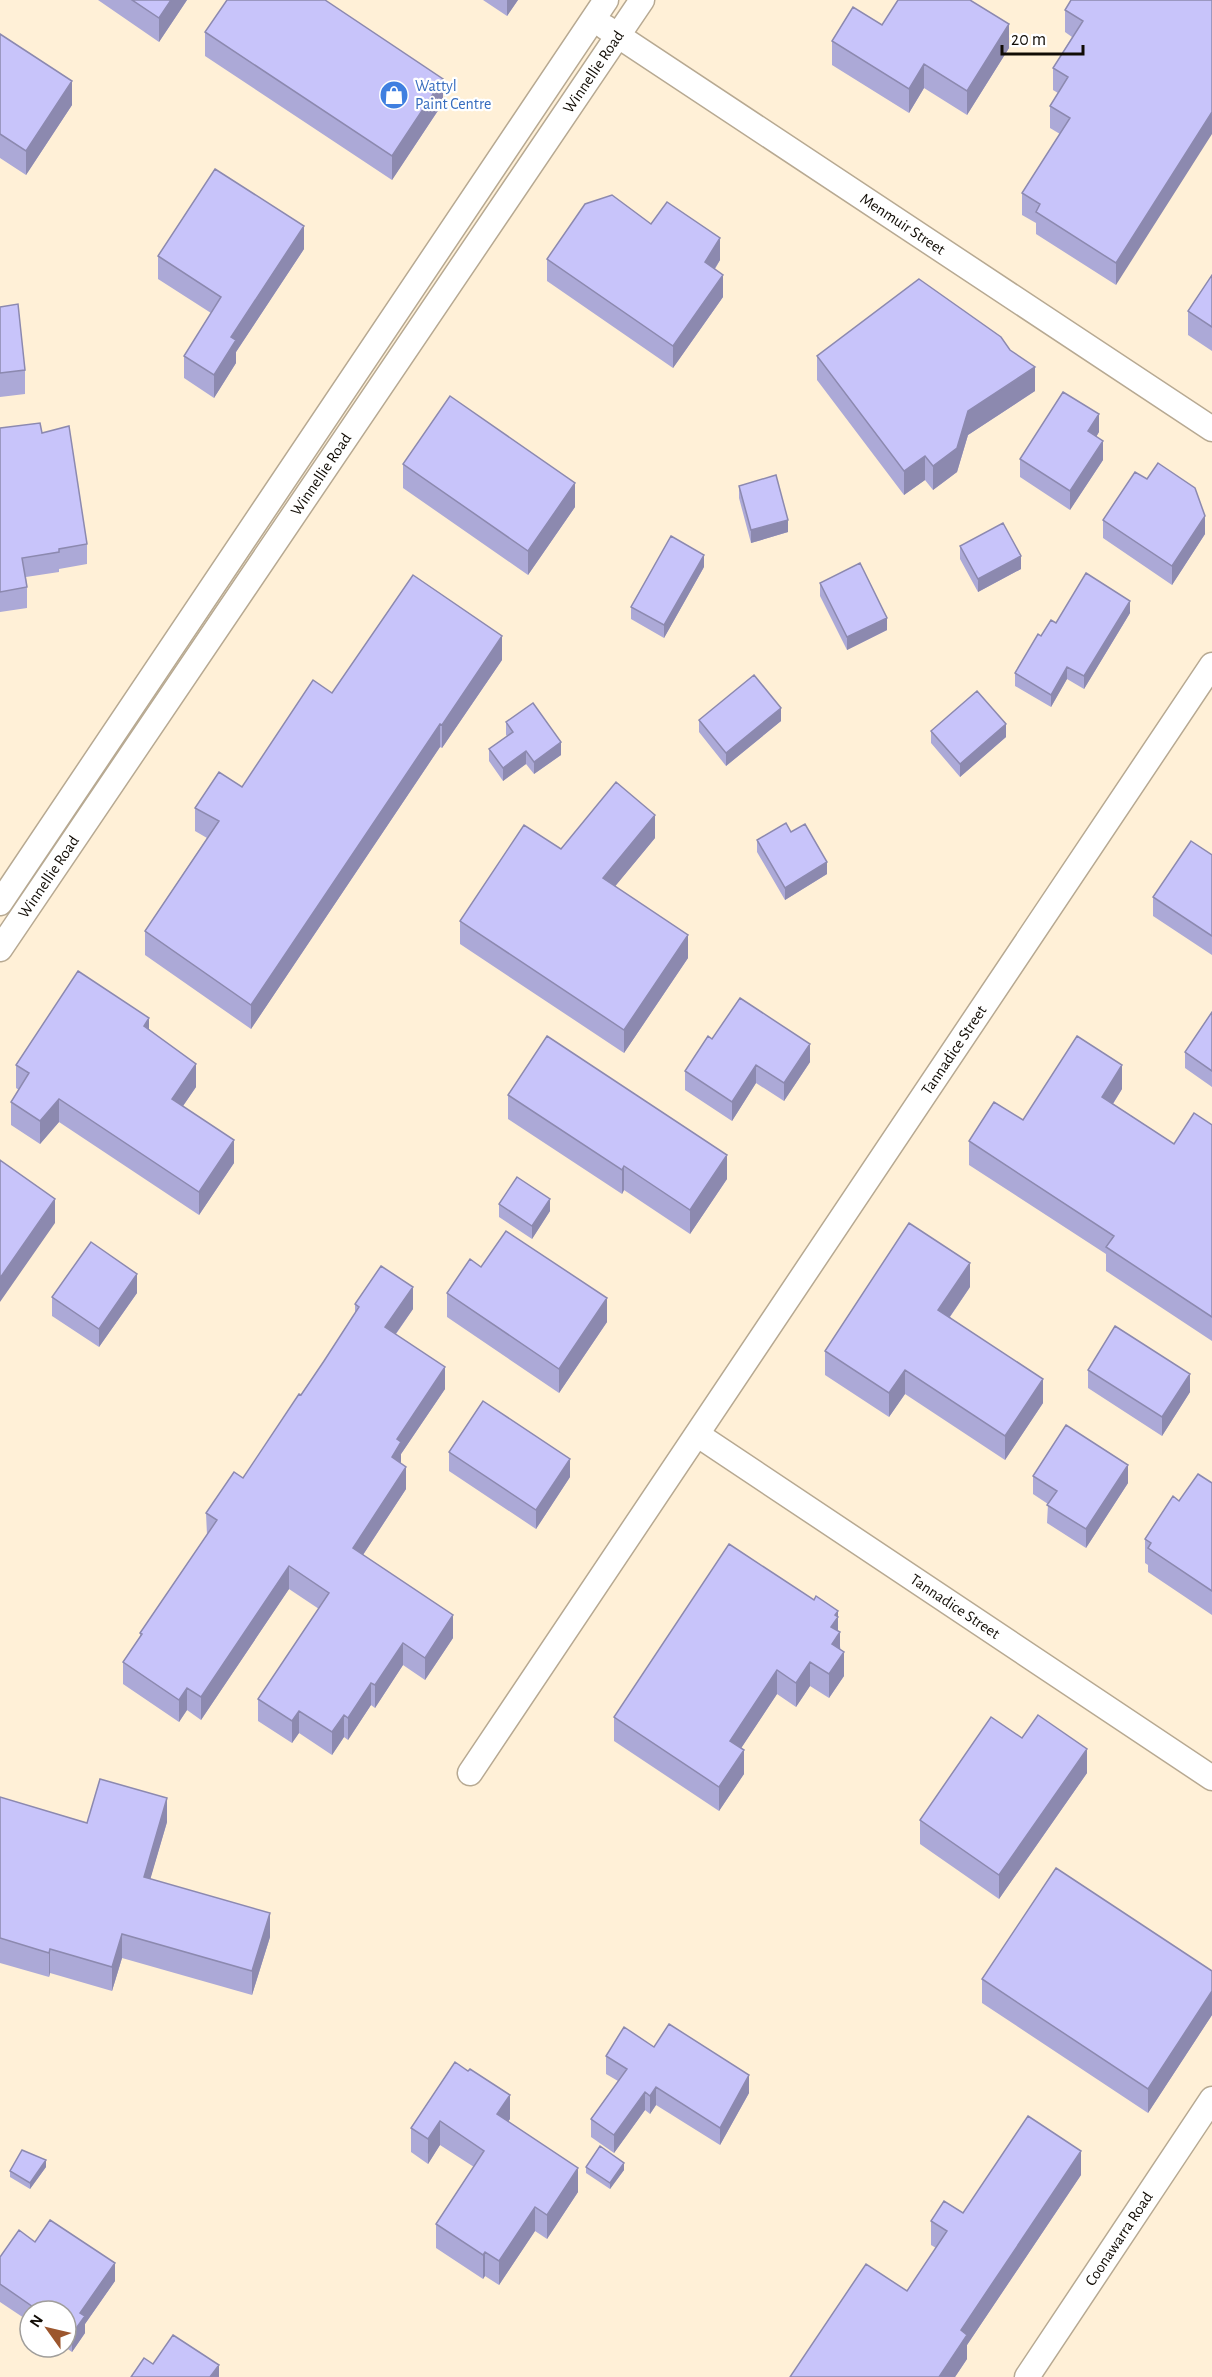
<svg xmlns="http://www.w3.org/2000/svg" width="1212" height="2377" viewBox="0 0 1212 2377" font-family="'Alegreya Sans',sans-serif">
<rect width="100%" height="100%" fill="#fff0d7"/>
<g fill="none" stroke-linecap="round" stroke-linejoin="round">
<!-- street casing -->
<g stroke="#b7a992" stroke-width="27">
<g id="street">
<path id="s1" d="M605,27L1212,429"/>
<path d="M0,903L606,0"/>
<path id="s2" d="M0,949L642,0"/>
<path id="s3" d="M698,1435L1212,1778"/>
<path id="s4" d="M470,1773L1212,665"/>
<path id="s5" d="M1027,2377L1212,2099"/>
</g>
</g>
<!-- street -->
<use href="#street" stroke="#fff" stroke-width="24"/>
</g>
<!-- wall -->
<path fill="#aca9d7" d="M98,0H187L159,42Z
M483,0H518L507,16Z
M1212,0L1116,285L1036,234V223L1022,215V193L1060,134L1050,128V106L1058,93L1053,90V68L1072,37L1065,32V10Z
M882,25L1009,48L967,115L924,88L909,113L832,65V41Z
M205,32L443,103L392,180L205,56Z
M0,34L72,105L26,175L0,158Z
M304,249L236,352V363L214,398L184,378V356L211,313L158,279V256Z
M547,259L720,260L715,269L723,297L673,368L547,281Z
M1212,275V351L1188,335V311Z
M0,307L25,370V394L0,397Z
M817,356L1035,391L968,435L957,472L933,490L925,480L904,495L817,380Z
M0,428L42,433L87,544V564L59,569V572L26,577L27,587V608L0,612Z
M1099,432L1096,437L1103,460L1070,510L1020,477V459Z
M403,464L575,507L528,575L403,488Z
M739,486L788,532L751,543L739,498Z
M1103,520L1205,534L1172,585L1103,538Z
M960,546L1021,569L978,592L960,559Z
M704,567L664,638L631,619V607Z
M820,583L887,630L847,650L820,596Z
M1130,613L1084,689L1067,679L1051,707L1015,686V673L1041,636L1056,623Z
M502,660L442,748L440,747L251,1029L145,955V931L207,838L195,831V808L242,787L332,693Z
M699,720L781,721L726,766L699,732Z
M506,722L561,755L534,774L526,764L503,781L489,761V749L507,736L506,735Z
M931,731L1006,737L960,777L931,743Z
M791,832L827,874L785,900L757,852V840Z
M655,838L615,886L688,958L624,1053L460,944V921L561,849Z
M1212,855V955L1153,916V897Z
M1212,1012V1087L1185,1068V1052Z
M149,1029L196,1087L183,1106L234,1163L199,1215L59,1122L40,1144L11,1125V1102L19,1090L16,1088V1065Z
M712,1039L810,1062L784,1101L756,1083L732,1121L685,1090V1071Z
M1122,1089L1113,1104L1174,1144L1212,1125V1341L1106,1271V1254L969,1165V1141L1023,1120Z
M508,1095L727,1179L690,1234L624,1190L622,1194L508,1119Z
M499,1204L550,1211L532,1239L499,1217Z
M481,1267L607,1322L559,1393L447,1317V1293Z
M970,1287L950,1317L1043,1403L1005,1460L905,1394L889,1417L825,1375V1351Z
M137,1293L99,1347L52,1316V1297Z
M355,1304L413,1309L396,1334L445,1389L401,1454V1464L406,1489L363,1555L453,1638L425,1680L403,1665L375,1708L371,1705L348,1740L344,1737L332,1755L299,1733L292,1743L258,1721V1699L319,1609L289,1589L201,1720L187,1710L179,1722L123,1684V1662L140,1637V1633L207,1535L206,1513L243,1478L324,1361L355,1313Z
M1088,1370L1190,1392L1162,1436L1088,1388Z
M449,1452L570,1477L536,1529L449,1471Z
M1033,1476L1128,1483L1086,1548L1047,1523L1048,1504L1033,1494Z
M1212,1483V1615L1148,1572V1565L1145,1563V1539L1179,1501Z
M814,1600L838,1611V1631L844,1676L829,1698L810,1686L796,1707L777,1694L741,1748L744,1774L719,1811L614,1741V1717Z
M1022,1738L1087,1773L999,1899L920,1844V1820Z
M0,1797L87,1823L167,1822L150,1879L270,1937L252,1995L122,1958L112,1991L50,1973L49,1977L0,1963Z
M1212,1971V2015L1148,2113L982,2003V1979Z
M654,2047L749,2093L720,2145L656,2105L650,2114L645,2110L614,2153L591,2137V2119L618,2081L606,2074V2056Z
M455,2062L510,2119L508,2121L578,2192L547,2239L535,2231L499,2285L485,2276L483,2279L436,2248V2224L474,2167L440,2145L428,2164L411,2152V2128Z
M46,2167L30,2189L10,2177V2171Z
M586,2167L624,2170L610,2189L586,2173Z
M1081,2175L967,2345V2359L955,2377H790L907,2291L936,2248L931,2245V2221L963,2213Z
M35,2242L115,2281L85,2324V2333L72,2352L65,2347L66,2311H30V2322L0,2302V2257Z"/>
<!-- shaded-wall -->
<path fill="#8c89af" d="M171,0H187L159,42V18Z
M507,0H518L507,16Z
M1009,24V48L967,115V91Z
M924,64V88L909,113V89Z
M443,79V103L392,180V156Z
M72,81V105L26,175V151Z
M1212,112V134L1116,285V263Z
M304,226V249L236,352V363L214,398V375L231,337Z
M720,238V260L705,284V262Z
M723,275V297L673,368V346Z
M1035,367V391L968,435L957,472L933,490V466L968,411Z
M1099,414V432L1088,450V431Z
M1103,441V460L1070,510V491Z
M925,456V480L904,495V471Z
M575,483V507L528,575V551Z
M1205,516V534L1172,585V566Z
M788,520V532L751,543V530Z
M704,555V567L664,638V625Z
M1021,556V569L978,592V579Z
M1130,601V613L1084,689V676Z
M887,618V630L847,650V637Z
M502,636V660L442,748V725Z
M1067,667V679L1051,707V695Z
M781,708V721L726,766V753Z
M440,724V747L251,1029V1005Z
M1006,724V737L960,777V764Z
M561,742V755L534,774V762Z
M526,751V764L503,781V768Z
M655,815V838L603,901V878Z
M827,862V874L785,900V888Z
M688,935V958L624,1053V1030Z
M149,1018V1041L144,1026Z
M810,1044V1062L784,1101V1083Z
M196,1064V1087L172,1122V1099Z
M756,1065V1083L732,1121V1102Z
M1122,1065V1089L1102,1121V1097Z
M59,1099V1122L40,1144V1121Z
M234,1140V1163L199,1215V1192Z
M727,1155V1179L690,1234V1210Z
M624,1166V1190L622,1194V1170Z
M55,1199V1223L0,1302V1278Z
M550,1199V1211L532,1239V1226Z
M970,1263V1287L938,1334V1310Z
M137,1274V1293L99,1347V1329Z
M413,1287V1309L385,1349V1327Z
M607,1298V1322L559,1393V1369Z
M445,1367V1389L401,1454V1465L392,1457L397,1439Z
M905,1370V1394L889,1417V1393Z
M1190,1374V1392L1162,1436V1417Z
M1043,1379V1403L1005,1460V1436Z
M570,1459V1477L536,1529V1510Z
M1128,1465V1483L1086,1548V1529Z
M406,1467V1489L353,1570V1548Z
M289,1566V1589L201,1720V1697Z
M838,1611V1635L840,1632V1656L832,1668L831,1627L835,1615Z
M453,1615V1638L425,1680V1658Z
M403,1643V1665L375,1708V1685Z
M844,1652V1676L829,1698V1674Z
M810,1662V1686L796,1707V1683Z
M777,1670V1694L730,1765V1741Z
M371,1683V1705L348,1740V1718Z
M187,1688V1710L179,1722V1700Z
M299,1711V1733L292,1743V1721Z
M344,1715V1737L332,1755V1732Z
M1087,1749V1773L999,1899V1875Z
M744,1750V1774L719,1811V1787Z
M167,1798V1822L144,1901V1877Z
M270,1913V1937L252,1995V1971Z
M122,1934V1958L112,1991V1967Z
M50,1949V1973L49,1977V1953Z
M1212,1991V2015L1148,2113V2089Z
M749,2075V2093L720,2145V2128Z
M656,2087V2105L650,2114V2096Z
M645,2092V2110L614,2153V2135Z
M510,2095V2119L497,2138V2114Z
M440,2121V2145L428,2164V2139Z
M1081,2151V2175L967,2345V2359L955,2377H939L961,2330Z
M46,2160V2167L30,2189V2183Z
M624,2163V2170L610,2189V2183Z
M578,2168V2192L547,2239V2215Z
M535,2207V2231L499,2285V2261Z
M485,2252V2276L483,2279V2255Z
M115,2263V2281L85,2324V2333L72,2352V2334L80,2313Z
M219,2365V2377H210Z"/>
<!-- building -->
<path fill="#c8c4fa" stroke="#8c89af" stroke-width="1.5" d="M132,0H171L159,18Z
M227,0H325L443,79L392,156L205,32Z
M898,0H970L1009,24L967,91L924,64L909,89L832,41L853,7L882,25Z
M1071,0H1212V112L1116,263L1036,212L1040,204L1022,193L1070,118L1050,106L1068,77L1053,68L1083,21L1065,10Z
M0,34L72,81L26,151L0,134Z
M215,169L304,226L231,337L236,340L214,375L184,356L221,297L158,256Z
M612,195L651,224L667,202L720,238L705,262L723,275L673,346L547,259L585,204Z
M1212,275V327L1188,311Z
M919,279L1001,337L1010,350L1035,367L968,411L957,448L933,466L925,456L904,471L817,356Z
M18,304L25,370L0,373V307Z
M1063,392L1099,414L1088,431L1103,441L1070,491L1020,459Z
M450,396L575,483L528,551L403,464Z
M40,423L42,433L69,426L87,544L59,549V552L22,558L27,587L0,592V428Z
M1158,463L1195,488L1205,516L1172,566L1103,520L1135,472L1147,479Z
M776,475L788,520L751,530L739,486Z
M1003,523L1021,556L978,579L960,546Z
M671,536L704,555L664,625L631,607Z
M860,563L887,618L847,637L820,583Z
M1086,573L1130,601L1084,676L1067,667L1051,695L1015,673L1038,634L1041,636L1051,620L1056,623Z
M413,575L502,636L442,725L440,724L251,1005L145,931L219,821L195,808L219,772L242,787L313,680L332,693Z
M754,675L781,708L726,753L699,720Z
M977,691L1006,724L960,764L931,731Z
M533,703L561,742L534,762L526,751L503,768L489,749L513,732L506,722Z
M616,782L655,815L603,878L688,935L624,1030L460,921L524,825L561,849Z
M786,823L791,832L805,824L827,862L785,888L757,840Z
M1191,841L1212,855V936L1153,897Z
M78,971L149,1018L144,1026L196,1064L172,1099L234,1140L199,1192L59,1099L40,1121L11,1102L29,1073L16,1065Z
M740,998L810,1044L784,1083L756,1065L732,1102L685,1071L708,1036L712,1039Z
M1212,1012V1071L1185,1052Z
M547,1036L727,1155L690,1210L624,1166L622,1170L508,1095Z
M1077,1036L1122,1065L1102,1097L1174,1144L1194,1113L1212,1125V1317L1106,1247L1114,1236L969,1141L994,1102L1023,1120Z
M0,1160L55,1199L0,1278Z
M517,1177L550,1199L532,1226L499,1204Z
M909,1223L970,1263L938,1310L1043,1379L1005,1436L905,1370L889,1393L825,1351Z
M506,1231L607,1298L559,1369L447,1293L470,1259L481,1267Z
M91,1242L137,1274L99,1329L52,1297Z
M381,1266L413,1287L385,1327L445,1367L397,1439L401,1442L392,1457L406,1467L353,1548L453,1615L425,1658L403,1643L375,1685L371,1683L348,1718L344,1715L332,1732L299,1711L292,1721L258,1699L329,1593L289,1566L201,1697L187,1688L179,1700L123,1662L142,1634L140,1633L217,1520L206,1513L234,1472L243,1478L299,1394L301,1395L324,1361L359,1307L355,1304Z
M1115,1326L1190,1374L1162,1417L1088,1370Z
M483,1401L570,1459L536,1510L449,1452Z
M1066,1425L1128,1465L1086,1529L1047,1505L1057,1491L1033,1476Z
M1198,1474L1212,1483V1591L1148,1548L1151,1543L1145,1539L1173,1496L1179,1501Z
M729,1544L814,1600L816,1596L838,1611L835,1615L838,1617L831,1627L840,1632L832,1644L844,1652L829,1674L810,1662L796,1683L777,1670L730,1741L744,1750L719,1787L614,1717Z
M1038,1715L1087,1749L999,1875L920,1820L991,1717L1022,1738Z
M100,1779L167,1798L144,1877L270,1913L252,1971L122,1934L112,1967L50,1949L49,1953L0,1938V1797L87,1823Z
M1056,1868L1212,1971V1991L1148,2089L982,1979Z
M669,2024L749,2075L720,2128L656,2087L650,2096L645,2092L614,2135L591,2119L627,2069L606,2056L624,2027L654,2047Z
M455,2062L468,2071L470,2069L510,2095L497,2114L578,2168L547,2215L535,2207L499,2261L485,2252L483,2255L436,2224L484,2151L440,2121L428,2139L411,2128Z
M1028,2116L1081,2151L961,2330L967,2335L939,2377H790L866,2264L907,2291L947,2231L931,2221L944,2201L963,2213Z
M600,2146L624,2163L610,2183L586,2167Z
M22,2150L46,2160L30,2183L10,2171Z
M50,2220L115,2263L80,2313L85,2316L72,2334L66,2330V2311H39L0,2284V2257L19,2230L35,2242Z
M173,2335L219,2365L210,2377H131L144,2358L153,2364Z"/>
<!-- icons -->
<defs>
<g id="shop-disc" transform="scale(1.5)"><circle r="9.5" fill="#3f7fe0" stroke="#fff"/><path d="M-5-2.5h2.3a2.7 3.5 0 0 1 5.4 0H5L5.5 6h-11ZM-1.5-2.5h3a1.5 2.3 0 0 0-3 0Z" fill="#fff"/></g>
</defs>
<g fill-rule="evenodd">
<use href="#shop-disc" x="394" y="95"/>
</g>
<g text-anchor="middle" dominant-baseline="central" stroke-width="4.5" stroke-linejoin="round" paint-order="stroke">
<!-- street labels -->
<g font-size="16" fill="#110c05" stroke="#fff">
<text stroke="none"><textPath href="#s2" startOffset="1059">Winnellie Road</textPath></text>
<text stroke="none"><textPath href="#s1" startOffset="357">Menmuir Street</textPath></text>
<text stroke="none"><textPath href="#s2" startOffset="573">Winnellie Road</textPath></text>
<text stroke="none"><textPath href="#s2" startOffset="87">Winnellie Road</textPath></text>
<text stroke="none"><textPath href="#s4" startOffset="870">Tannadice Street</textPath></text>
<text stroke="none"><textPath href="#s3" startOffset="309">Tannadice Street</textPath></text>
<text stroke="none"><textPath href="#s5" startOffset="166">Coonawarra Road</textPath></text>
</g>
<!-- shop labels -->
<g font-size="16" fill="#366cbe" stroke="#fff" text-anchor="start">
<text x="415" y="86">Wattyl<tspan x="415" dy="18">Paint Centre</tspan></text>
</g>
</g>
<!-- north arrow -->
<g transform="translate(48 2329) rotate(304)"><circle r="28" fill="#ffffff" stroke="#a09e9b" stroke-width="1.5"/>
<path d="M0-4.5L10 22L0 15L-10 22Z" fill="#9c562d"/>
<text y="-9" font-size="16" font-weight="bold" text-anchor="middle" fill="#110c05">N</text>
</g>
<!-- scale -->
<path d="M1002 45v9h81v-9" fill="none" stroke="#110c05" stroke-width="3"/>
<text x="1011" y="45" font-size="18" fill="#110c05" stroke="#ffffff" stroke-width="4.5" paint-order="stroke">20 m</text>
</svg>
